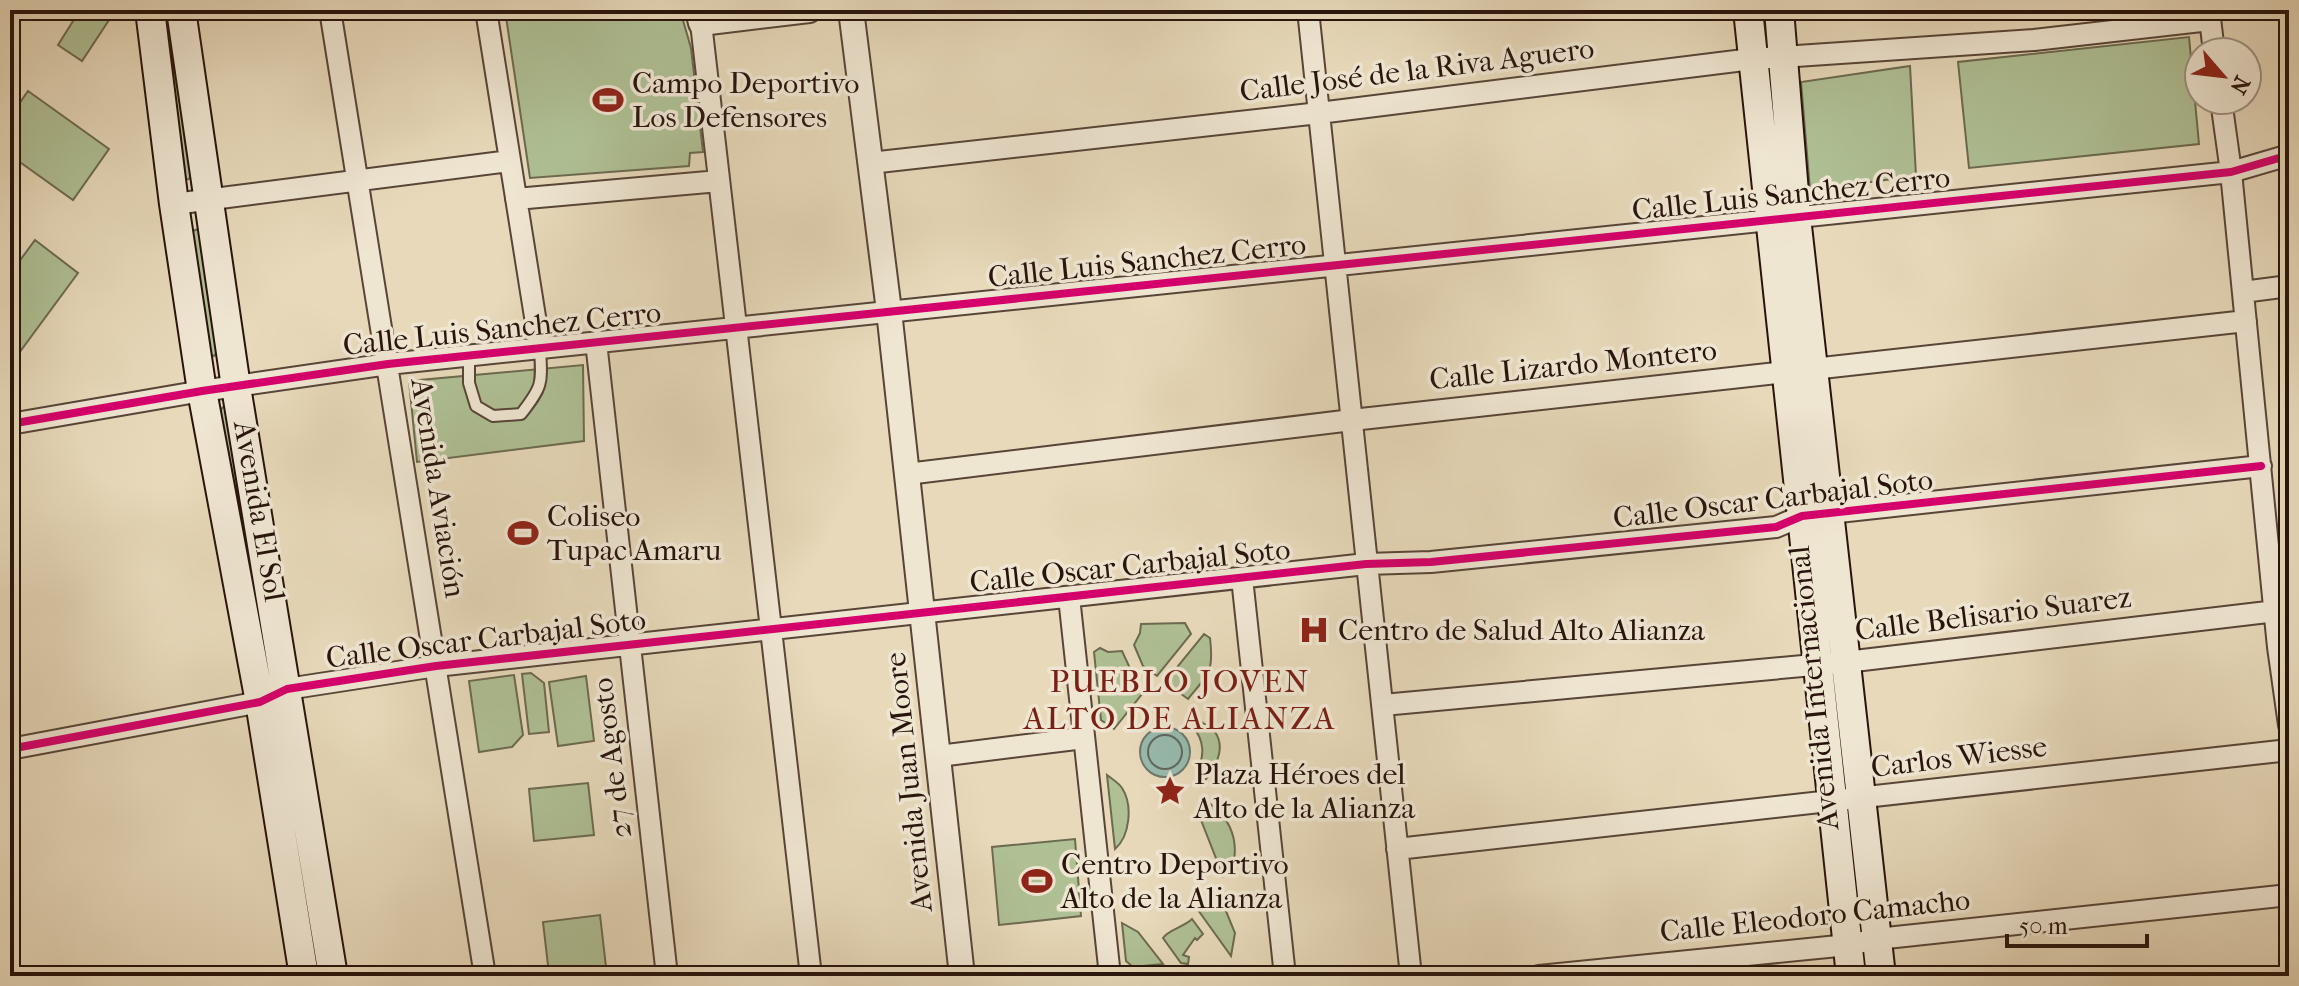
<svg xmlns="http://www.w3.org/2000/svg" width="2299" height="986" viewBox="0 0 2299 986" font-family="'IM FELL French Canon',serif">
<rect width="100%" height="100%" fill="#e7d9ba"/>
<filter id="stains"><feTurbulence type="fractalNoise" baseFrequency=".0025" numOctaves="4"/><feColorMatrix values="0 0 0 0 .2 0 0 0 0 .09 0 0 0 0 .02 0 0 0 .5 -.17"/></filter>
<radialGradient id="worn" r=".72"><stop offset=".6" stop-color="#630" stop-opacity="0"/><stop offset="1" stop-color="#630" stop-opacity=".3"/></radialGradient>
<!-- green -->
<path fill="#afc095" stroke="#6c6a50" stroke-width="2" d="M80,10H93L109,20L82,61L58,45Z
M159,10H170L191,175L189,179L185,180Z
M505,10H680L691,48L703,152L690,153L689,166L530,178Z
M2189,37L2199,144L1969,168L1958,62Z
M1910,66L1916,176L1810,190L1801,82Z
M28,91L109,149L73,200L10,155V117Z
M198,229L201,232L218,351L214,356L209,354L188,233Z
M35,240L78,273L19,353L10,346V274Z
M583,365L584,441L417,462L409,381Z
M226,405L268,648L264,657L220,410Z
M1185,623L1191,634L1157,676L1143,666L1134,645L1140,633L1141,624Z
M1204,634L1210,638C1214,672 1209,673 1188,699L1165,682Z
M1100,648L1108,652L1122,651L1142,694L1114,729L1101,720L1094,652Z
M531,673L544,683L549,732L529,734L522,674Z
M514,675L523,735L512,747L479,752L469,681Z
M586,676L594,741L558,746L549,682Z
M1199,720C1204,724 1211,728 1215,732C1228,751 1212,771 1201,786L1196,773C1205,757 1205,740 1192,726Z
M1107,775C1112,779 1119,783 1122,788C1133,805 1130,836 1115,849Z
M588,783L594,835L534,841L529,789Z
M1209,803C1227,815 1238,836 1234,860C1233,865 1227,871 1223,876L1199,815Z
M1075,839L1081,916L999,925L992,847Z
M1219,894L1235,933L1231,956L1198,910L1203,902Z
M600,915L606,967L549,974L543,922Z
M1192,919L1203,934L1197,940L1195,938L1183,955L1189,957L1188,964L1181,963L1163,938C1168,930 1184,927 1192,919Z
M1122,923L1138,932L1163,964L1133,967L1126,961Z"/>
<!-- water -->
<path fill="#97baad" stroke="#6b786d" stroke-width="2" d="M1140 752a25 25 0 1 1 50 0a25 25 0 1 1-50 0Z"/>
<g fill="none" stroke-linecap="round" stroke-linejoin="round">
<!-- shore -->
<path stroke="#60675c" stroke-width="2" d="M1148 752a17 17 0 1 1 34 0a17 17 0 1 1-34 0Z"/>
<!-- service casing -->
<g stroke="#584538" stroke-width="14">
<path id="service" d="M469,355V383L476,406L493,416L521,414C543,386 542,384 540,348"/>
</g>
<!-- minor casing -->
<g stroke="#584538" stroke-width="24">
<path id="minor" d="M330,10L485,976
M486,10L540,348
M1308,10L1411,976
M2209,10L2214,52
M701,23L811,976
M2221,100L2231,172L2278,647L2289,725
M870,163L1319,113L1752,59L2034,40L2210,20
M516,199L719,181
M174,204L510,161
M2243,292L2289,286
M596,342L667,976
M10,424L202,391L388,364L2231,172L2289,155
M907,474L1352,420L2246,321
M1242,578L1285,976
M1069,597L1110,976
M1383,705L1846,662L2276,611
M10,749L260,702L287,689L436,666L1366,564L1431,562L1776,527L1802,516L2261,466
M939,756L1084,738
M1397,849L2289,750
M1539,976L1848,945L1877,939L2289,895"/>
</g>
<!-- tertiary casing -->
<g stroke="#584538" stroke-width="28">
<path id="tertiary" d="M698,10L701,23L809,10
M851,10L889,311L962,976"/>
</g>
<!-- secondary casing -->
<g stroke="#28140c" stroke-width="32">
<path id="secondary" d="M150,10L174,204L202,391L260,702L304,976
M181,10L236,387L333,976
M1748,10L1851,976
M1779,10L1796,217L1881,976"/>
</g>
<!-- service -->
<use href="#service" stroke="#efe6d2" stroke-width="10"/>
<!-- minor -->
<use href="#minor" stroke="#efe6d2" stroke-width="20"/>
<!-- tertiary -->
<use href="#tertiary" stroke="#efe6d2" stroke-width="24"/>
<!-- secondary -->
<use href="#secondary" stroke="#efe6d2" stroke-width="28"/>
<!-- cycleway casing -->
<g stroke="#efe6d2" stroke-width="13">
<path id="cycleway" d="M10,424L202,391L388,364L2231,172L2289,155
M10,749L260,702L287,689L436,666L1366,564L1431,562L1776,527L1802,516L2261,466"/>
</g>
<!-- cycleway -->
<use href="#cycleway" stroke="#d6006c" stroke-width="8"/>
</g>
<!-- icons -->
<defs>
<g id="stadium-bare" transform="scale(2.4)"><path d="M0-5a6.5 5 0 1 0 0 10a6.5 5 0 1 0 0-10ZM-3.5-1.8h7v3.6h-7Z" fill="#8f2418" stroke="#efe6d2" stroke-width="2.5" paint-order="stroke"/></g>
<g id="hospital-bare" transform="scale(2.4)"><path d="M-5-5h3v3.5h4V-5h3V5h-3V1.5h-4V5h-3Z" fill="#8f2418" stroke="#efe6d2" stroke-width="2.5" paint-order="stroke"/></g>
<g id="sight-bare" transform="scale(2.4)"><path d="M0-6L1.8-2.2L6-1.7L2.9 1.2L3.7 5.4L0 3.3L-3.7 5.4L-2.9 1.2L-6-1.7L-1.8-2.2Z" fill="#8f2418" stroke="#efe6d2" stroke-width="2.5" paint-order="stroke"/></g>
</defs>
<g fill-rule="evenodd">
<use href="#stadium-bare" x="608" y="100"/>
<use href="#stadium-bare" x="523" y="533"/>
<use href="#hospital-bare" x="1314" y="630"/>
<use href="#sight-bare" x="1170" y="791"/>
<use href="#stadium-bare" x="1037" y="881"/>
</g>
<g text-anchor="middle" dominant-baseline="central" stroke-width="7" stroke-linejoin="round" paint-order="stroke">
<!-- street labels -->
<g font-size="30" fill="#28140c" stroke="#efe6d2">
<text transform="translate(1417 70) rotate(-7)">Calle José de la Riva Aguero</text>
<text transform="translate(1791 194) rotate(-6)">Calle Luis Sanchez Cerro</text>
<text transform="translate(1147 261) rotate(-6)">Calle Luis Sanchez Cerro</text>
<text transform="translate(502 329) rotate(-6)">Calle Luis Sanchez Cerro</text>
<text transform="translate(1573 365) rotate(-6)">Calle Lizardo Montero</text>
<text transform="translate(438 488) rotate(81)">Avenida Aviación</text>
<text transform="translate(1773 499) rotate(-7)">Calle Oscar Carbajal Soto</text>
<text transform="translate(259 511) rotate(80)">Avenida El Sol</text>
<text transform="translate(1130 566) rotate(-6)">Calle Oscar Carbajal Soto</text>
<text transform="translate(1993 614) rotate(-7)">Calle Belisario Suarez</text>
<text transform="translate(486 639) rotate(-7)">Calle Oscar Carbajal Soto</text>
<text transform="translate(1814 688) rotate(-96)">Avenida Internacional</text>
<text transform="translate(1959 757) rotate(-7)">Carlos Wiesse</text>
<text transform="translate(612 758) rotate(-97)">27 de Agosto</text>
<text transform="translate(909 782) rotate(-96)">Avenida Juan Moore</text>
<text transform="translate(1815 916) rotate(-6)">Calle Eleodoro Camacho</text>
</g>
<!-- poi labels -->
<g font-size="30" fill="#28140c" stroke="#efe6d2" text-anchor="start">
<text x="632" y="83">Campo Deportivo<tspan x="632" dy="34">Los Defensores</tspan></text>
<text x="547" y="516">Coliseo<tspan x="547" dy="34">Tupac Amaru</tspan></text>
<text x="1338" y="630">Centro de Salud Alto Alianza</text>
<text x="1194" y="774">Plaza Héroes del<tspan x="1194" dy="34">Alto de la Alianza</tspan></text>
<text x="1061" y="864">Centro Deportivo<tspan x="1061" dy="34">Alto de la Alianza</tspan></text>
</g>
<!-- neighbourhood labels -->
<g font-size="32" letter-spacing="2" fill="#7a1f14" stroke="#efe6d2">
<text x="1180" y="681">PUEBLO JOVEN<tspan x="1180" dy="37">ALTO DE ALIANZA</tspan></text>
</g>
</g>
<!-- margin -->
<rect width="2299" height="986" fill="none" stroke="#e7d9ba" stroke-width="40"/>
<rect x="12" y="12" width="2275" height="962" fill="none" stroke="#28140c" stroke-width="4"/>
<rect x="20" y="20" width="2259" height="946" fill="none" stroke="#28140c" stroke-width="2"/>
<!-- north arrow -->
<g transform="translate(2223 76) rotate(118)"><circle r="38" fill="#efe6d2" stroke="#9f9283" stroke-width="2"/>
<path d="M0-6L14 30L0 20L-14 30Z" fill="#8f2418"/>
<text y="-12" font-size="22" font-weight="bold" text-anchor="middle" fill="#28140c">N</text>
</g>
<!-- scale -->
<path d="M2007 934v12h140v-12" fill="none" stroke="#28140c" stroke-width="4"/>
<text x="2019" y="934" font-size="24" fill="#28140c" stroke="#efe6d2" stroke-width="6" paint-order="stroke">50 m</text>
<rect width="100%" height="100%" filter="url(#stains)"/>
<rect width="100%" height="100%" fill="url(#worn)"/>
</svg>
